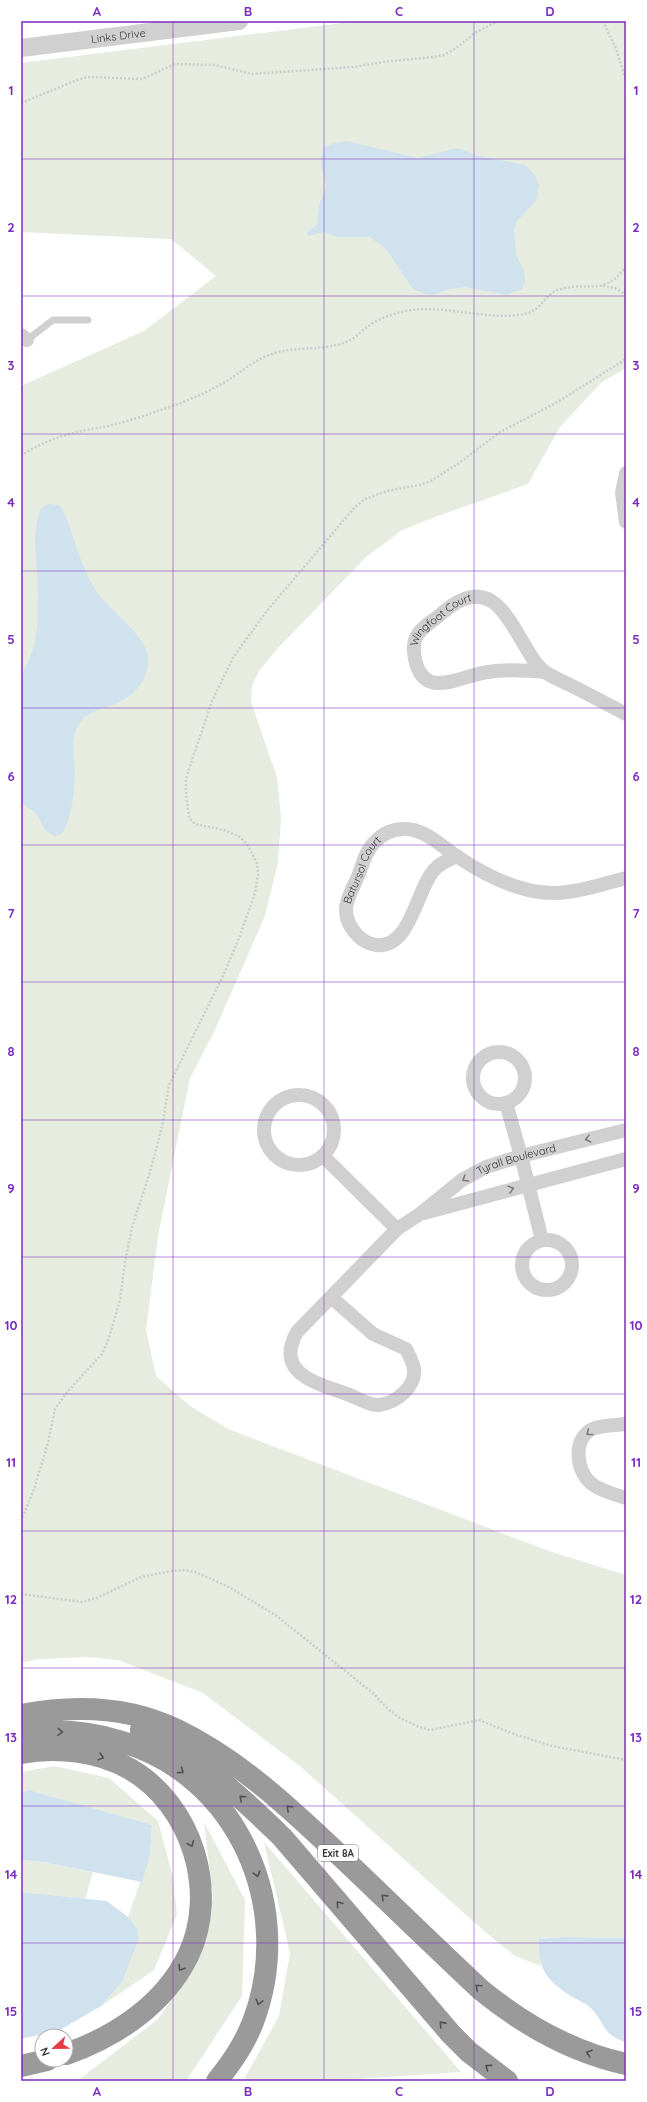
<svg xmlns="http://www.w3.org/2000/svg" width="647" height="2102" viewBox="0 0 647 2102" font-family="Quicksand,sans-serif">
<rect width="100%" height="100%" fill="#fff"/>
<!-- green -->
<path fill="#e6ecdf" d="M359,21H626V368L602,382L560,427L528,484L424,521L401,531L366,557L277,649L259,671L252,686L251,702L277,777L281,817L278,862L265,916L214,1032L190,1078L158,1236L146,1330L156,1376L190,1406L228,1429L549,1551L626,1575V1938L564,1937L539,1939L541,1966L515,1956L484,1931L301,1767L203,1693L118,1660L87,1657L39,1659L21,1663V386L144,331L216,276L171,239L21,232V63Z
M54,1766L109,1778L158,1821L173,1877L177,1915L154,1970L101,2006L122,1982L136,1928L128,1917L150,1854L152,1825L21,1794V1772Z
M204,1822L245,1900L242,1996L186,2081H77L157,2020L194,1969L213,1897Z
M264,1842L461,2072L328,2081H243L279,2016L290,1953Z
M21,1860L44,1862L93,1872L85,1899L21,1892Z"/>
<!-- water -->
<path fill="#cfe2ee" d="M347,141L418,158L458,148L479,156L525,165L535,175L539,185L536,201L517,221L514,229L516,255L524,271L525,282L522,289L507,295L464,287L449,289L433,295L424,294L413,289L386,249L370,237H336L324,232L308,236L307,232L317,225L319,205L326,187L321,165L322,152L323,148L331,144Z
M48,504L59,505L63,510C75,538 81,571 100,596C114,614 145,635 148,657C150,676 137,693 121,701C103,711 83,709 75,732C71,746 75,760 75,774C75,787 71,824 62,833C60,835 57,836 54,836L46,831L36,813L21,803V677L33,650L37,628L38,592L35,540L37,520L41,509Z
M28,1790L152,1825L150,1854L142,1882L44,1862L21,1860V1794Z
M21,1892L107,1901L128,1917L137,1928L138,1941L122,1982L101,2006L60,2030L21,2039Z
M564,1937L626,1938V2042C602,2035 606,2024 592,2009C587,2004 580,2001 574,1998C547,1981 538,1971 539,1939Z"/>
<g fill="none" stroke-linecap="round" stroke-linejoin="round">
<!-- path -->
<path stroke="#cdcdcd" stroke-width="2.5" stroke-dasharray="2 2" stroke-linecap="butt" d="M603,21L616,49L626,80
M21,103L77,80L88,77L142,79L175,64L215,65L252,74L353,67L390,61L434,57L444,55L456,48L475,33L498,21
M603,286L615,288L626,295
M21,456C44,439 76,431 104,427C122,423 141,417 158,411C182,403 208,393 230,379C243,370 254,361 269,355C293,345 321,352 346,342C355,339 362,330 370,325C378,319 388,316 397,313C438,301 486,322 525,314C543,310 545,292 561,289C592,281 602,297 626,267
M21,1521L33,1492L48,1443L55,1409L68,1391L102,1354L108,1341L120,1300L125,1262L132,1227L150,1172L162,1127L169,1085L223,976L240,936L255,893L258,875L257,863L247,844L240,837L224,830L195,824L189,818L186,793V779L190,766L212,701L234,656L266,612L354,508L365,499L387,491L419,485L431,481L459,463L500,432L556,403L626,359
M21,1594L82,1602L97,1598L141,1577L171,1571L185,1570L195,1572L227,1586L274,1614L374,1694L388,1709L400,1718L419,1727L430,1730L479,1720L514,1734L552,1746L626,1760"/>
<!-- service -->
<path stroke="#d0d0d0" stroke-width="7" d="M27,340L53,320H88"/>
<!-- minor -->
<g stroke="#d0d0d0" stroke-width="14">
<path d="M21,335L27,340"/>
<path d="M626,473L622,493L626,522"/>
<path id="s1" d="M545,672C525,670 507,669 488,672C461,675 424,702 415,659C411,639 417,632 432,621C441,615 451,604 462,600C506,580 519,653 545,672C552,677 562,681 570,685C588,694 607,704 626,714"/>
<path id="s2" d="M457,856C450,859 441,863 436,868C416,887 412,949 376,945C360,943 345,925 346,908C347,897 355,884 359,874C363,863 366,850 375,842C383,833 393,829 404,829C423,828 440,845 455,855C487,877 527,898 567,892C587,890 607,883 626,878"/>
<circle cx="499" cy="1078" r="26"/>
<circle cx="299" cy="1130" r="35"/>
<path d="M506,1103L521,1156L542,1240"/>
<path d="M323,1156L397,1229"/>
<path d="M424,1213L626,1159"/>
<circle cx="547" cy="1265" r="25"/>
<path id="s3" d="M331,1297L373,1334L406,1349C409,1355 413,1362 414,1369C416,1387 396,1403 379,1405C370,1406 356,1397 347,1394C317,1383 274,1374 297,1332L397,1229L420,1214L462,1180L486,1167L521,1156L626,1130"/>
<path d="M626,1424C616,1425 605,1425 595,1428C572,1436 575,1471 592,1484C601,1491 616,1495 626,1498"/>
</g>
<!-- tertiary -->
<path stroke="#d0d0d0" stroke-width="18" id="s4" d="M21,48L239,21"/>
<!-- motorway -->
<path stroke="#9a9a9a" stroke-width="22" d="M21,1715C73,1705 128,1706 177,1730C243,1762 297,1815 350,1865C394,1907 437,1949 481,1990C524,2025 571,2052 626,2064
M141,1730C196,1756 239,1795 282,1837L451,2034L469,2052L507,2081
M21,1735C53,1728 88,1732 119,1741C239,1774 296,1909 253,2022C244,2045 232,2062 217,2081
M21,1753C56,1746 99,1751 130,1769C192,1805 219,1892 188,1956C164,2005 115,2037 66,2054
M21,2066L47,2060"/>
</g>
<!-- one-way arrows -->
<defs><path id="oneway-chevron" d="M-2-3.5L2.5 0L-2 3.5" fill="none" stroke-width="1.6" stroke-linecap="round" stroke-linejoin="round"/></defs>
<g stroke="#7a7a7a">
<use href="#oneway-chevron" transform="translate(588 1139) rotate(166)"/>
<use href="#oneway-chevron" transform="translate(465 1179) rotate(150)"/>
<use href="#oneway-chevron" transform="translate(511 1189) rotate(-15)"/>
<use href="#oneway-chevron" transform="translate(589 1433) rotate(141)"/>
</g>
<g stroke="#525252">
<use href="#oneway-chevron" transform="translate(60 1732) rotate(3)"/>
<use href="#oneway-chevron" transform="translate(101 1757) rotate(15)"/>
<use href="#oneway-chevron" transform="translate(181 1771) rotate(36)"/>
<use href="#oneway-chevron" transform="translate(242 1798) rotate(-138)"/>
<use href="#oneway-chevron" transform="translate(289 1808) rotate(-138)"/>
<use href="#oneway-chevron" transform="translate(191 1844) rotate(67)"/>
<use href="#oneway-chevron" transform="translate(257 1874) rotate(74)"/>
<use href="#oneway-chevron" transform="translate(384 1897) rotate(-136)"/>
<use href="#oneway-chevron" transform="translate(339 1904) rotate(-130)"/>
<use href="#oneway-chevron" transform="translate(181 1968) rotate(122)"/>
<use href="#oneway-chevron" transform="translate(478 1987) rotate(-137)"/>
<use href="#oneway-chevron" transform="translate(259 2002) rotate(104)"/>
<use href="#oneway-chevron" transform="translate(442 2024) rotate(-132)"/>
<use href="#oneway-chevron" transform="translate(589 2053) rotate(-162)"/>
<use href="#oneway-chevron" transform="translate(488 2067) rotate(-143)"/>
</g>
<!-- grid -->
<path fill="none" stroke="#7b2cbf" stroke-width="1" stroke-opacity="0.55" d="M173,21V2081M324,21V2081M474,21V2081M21,159H626M21,296H626M21,434H626M21,571H626M21,708H626M21,845H626M21,982H626M21,1120H626M21,1257H626M21,1394H626M21,1531H626M21,1668H626M21,1806H626M21,1943H626"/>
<g text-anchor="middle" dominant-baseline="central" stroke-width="4" stroke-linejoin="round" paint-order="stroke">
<!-- shield labels -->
<rect fill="#fff" stroke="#707070" stroke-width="1" x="318" y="1845" width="40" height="16" rx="3"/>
<g font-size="10" font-weight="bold" fill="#333">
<text x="338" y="1853">Exit 8A</text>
</g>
<!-- street labels -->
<g font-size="11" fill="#333" stroke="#fff">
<text stroke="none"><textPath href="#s4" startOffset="98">Links Drive</textPath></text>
<text stroke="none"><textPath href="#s1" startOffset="197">Wingfoot Court</textPath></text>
<text stroke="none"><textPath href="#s2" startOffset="221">Batursol Court</textPath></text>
<text stroke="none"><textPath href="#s3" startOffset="583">Tyrall Boulevard</textPath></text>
</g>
</g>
<!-- border -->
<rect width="647" height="2102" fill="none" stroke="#ffffff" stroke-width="44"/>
<!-- north arrow -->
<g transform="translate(54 2048) rotate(248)"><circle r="19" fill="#ffffff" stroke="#adadad"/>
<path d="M0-3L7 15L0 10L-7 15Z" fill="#e63946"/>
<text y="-6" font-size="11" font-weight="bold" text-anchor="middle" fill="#333333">N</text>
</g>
<rect x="22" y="22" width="603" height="2058" fill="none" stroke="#7b2cbf" stroke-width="1.5"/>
<g font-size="13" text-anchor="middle" font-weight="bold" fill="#7b2cbf">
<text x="97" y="16">A</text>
<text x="248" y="16">B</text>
<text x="399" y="16">C</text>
<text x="550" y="16">D</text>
<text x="11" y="95">1</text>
<text x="636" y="95">1</text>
<text x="11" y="232">2</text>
<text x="636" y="232">2</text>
<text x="11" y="370">3</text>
<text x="636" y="370">3</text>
<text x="11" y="507">4</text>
<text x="636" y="507">4</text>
<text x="11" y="644">5</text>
<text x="636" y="644">5</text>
<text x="11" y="781">6</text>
<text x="636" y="781">6</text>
<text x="11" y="918">7</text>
<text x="636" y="918">7</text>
<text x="11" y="1056">8</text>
<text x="636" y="1056">8</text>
<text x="11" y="1193">9</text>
<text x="636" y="1193">9</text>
<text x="11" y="1330">10</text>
<text x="636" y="1330">10</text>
<text x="11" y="1467">11</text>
<text x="636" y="1467">11</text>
<text x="11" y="1604">12</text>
<text x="636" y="1604">12</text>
<text x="11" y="1742">13</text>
<text x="636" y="1742">13</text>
<text x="11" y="1879">14</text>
<text x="636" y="1879">14</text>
<text x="11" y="2016">15</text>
<text x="636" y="2016">15</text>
<text x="97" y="2096">A</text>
<text x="248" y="2096">B</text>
<text x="399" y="2096">C</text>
<text x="550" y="2096">D</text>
</g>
</svg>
